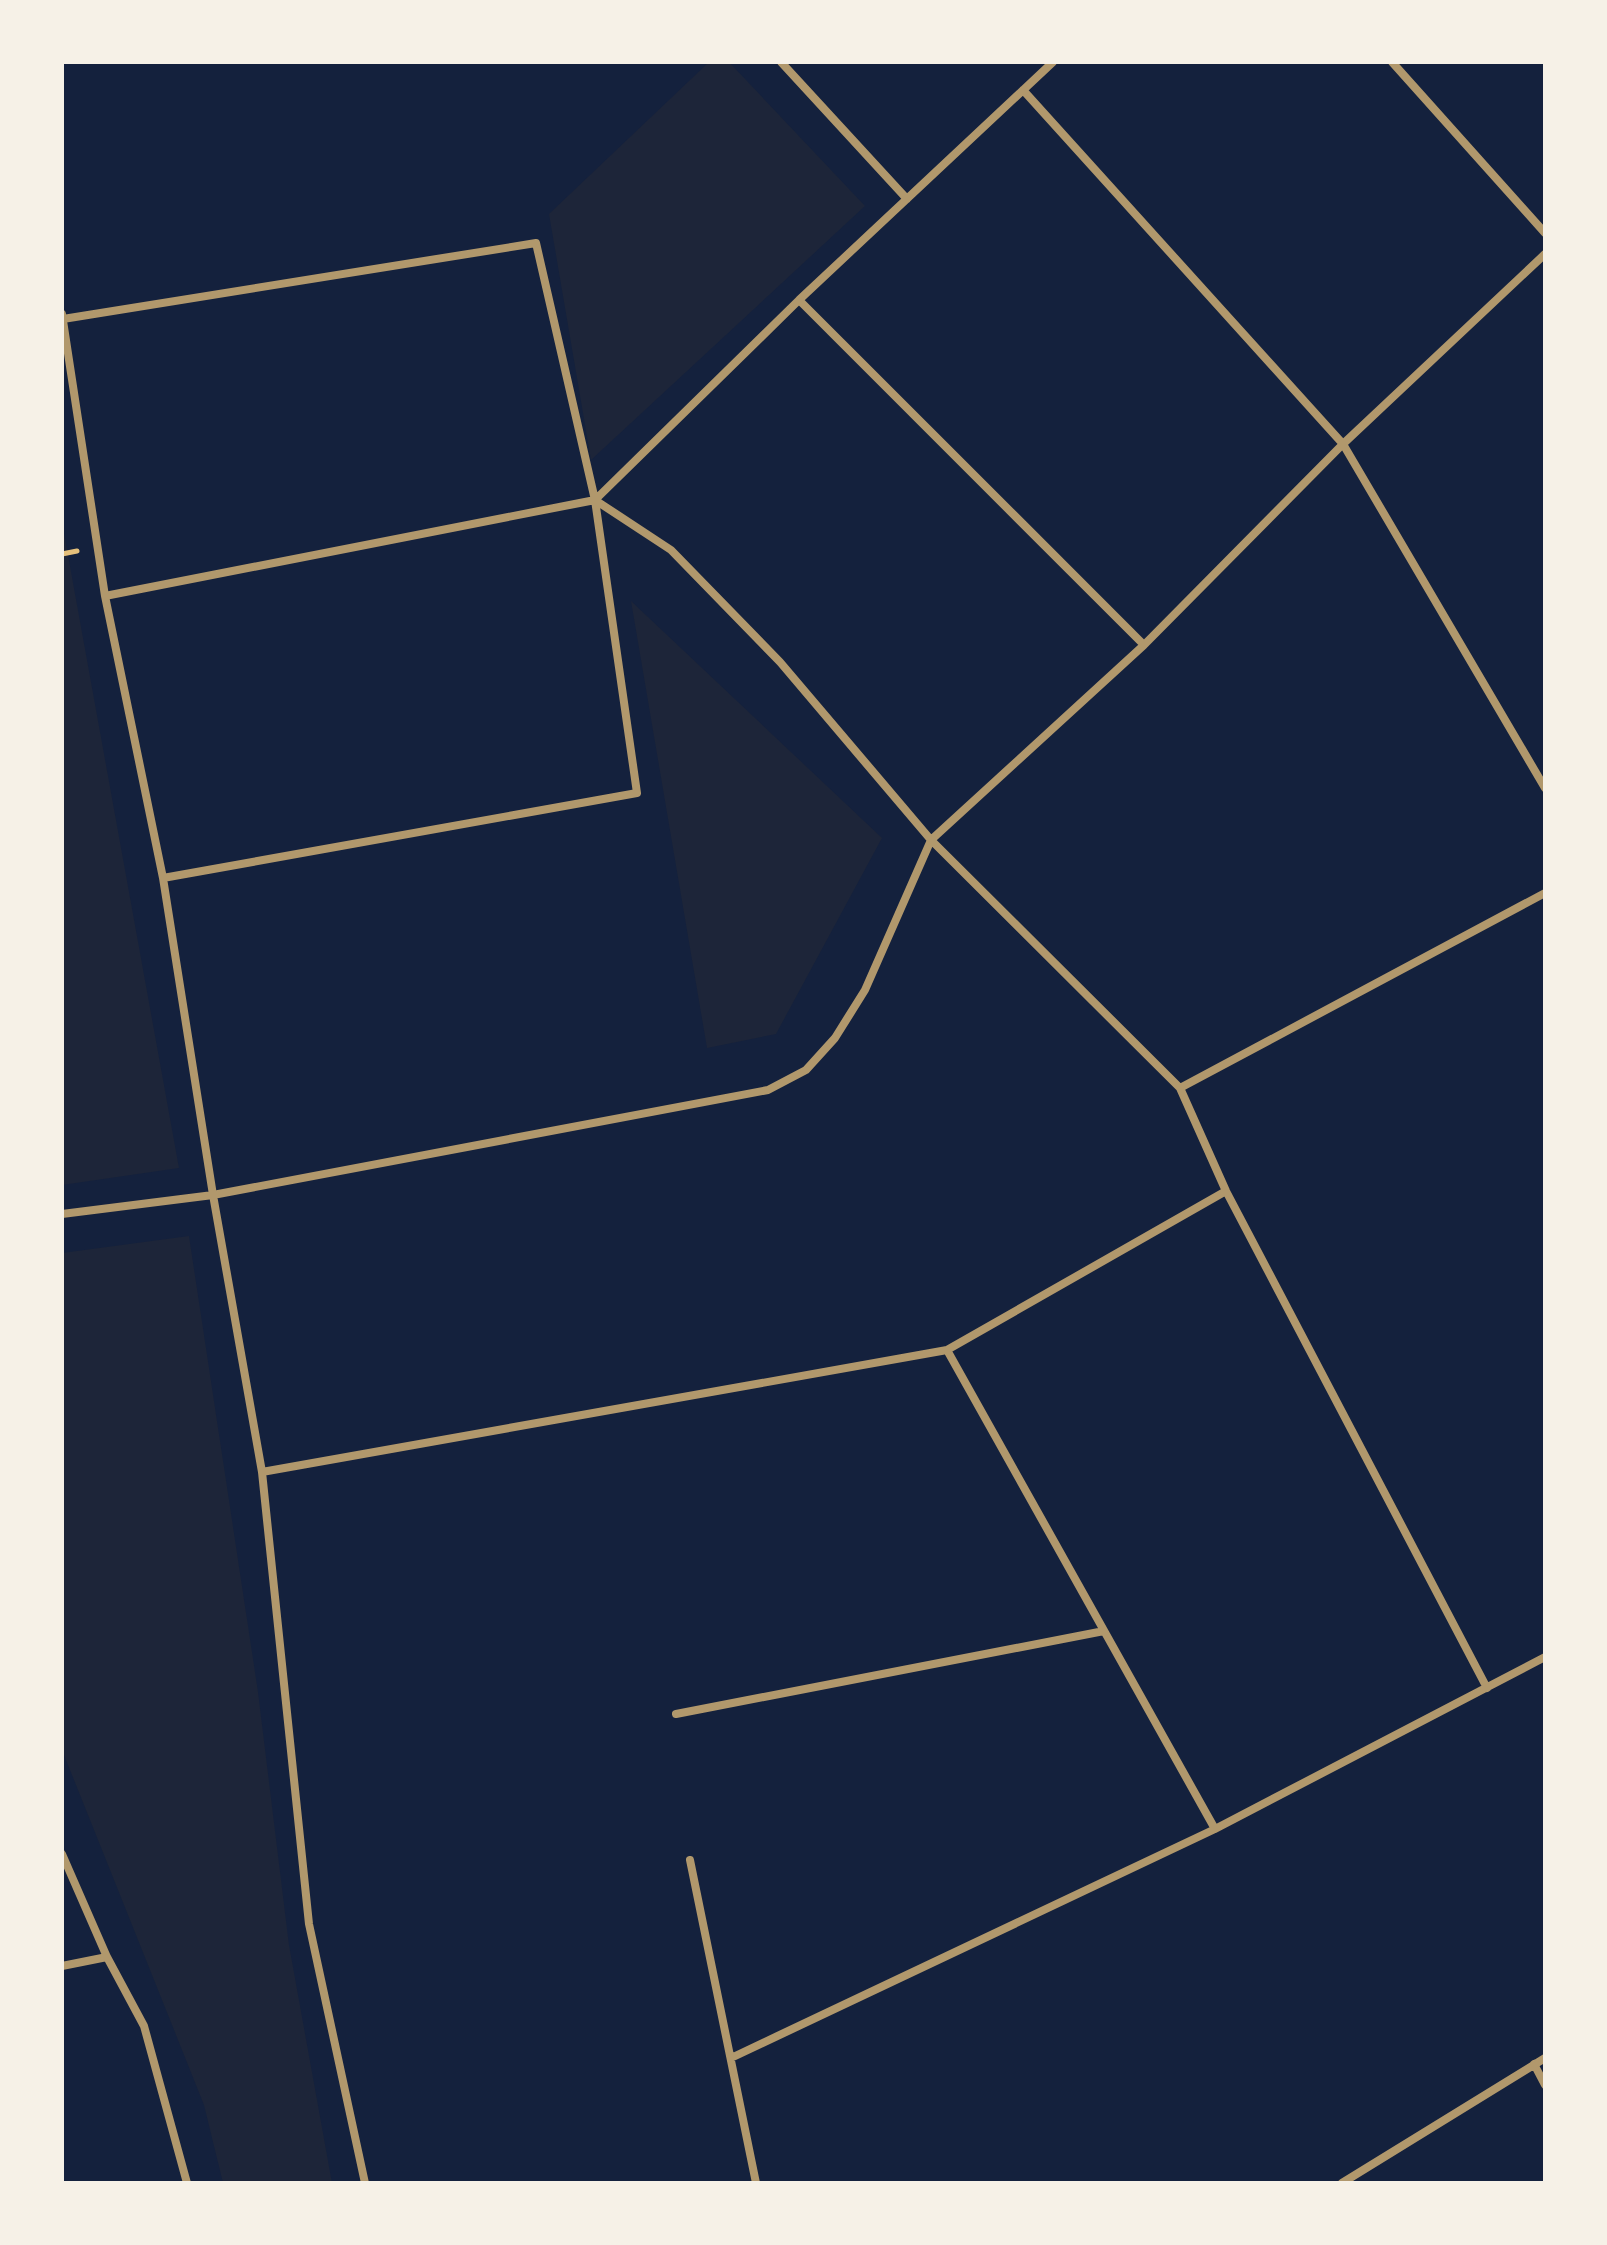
<svg xmlns="http://www.w3.org/2000/svg" width="1607" height="2245" viewBox="0 0 1607 2245" font-family="Roboto,sans-serif">
<rect width="100%" height="100%" fill="#14213d"/>
<!-- green -->
<path fill="#1d2539" d="M709,62H729L865,206L591,460L549,214Z
M62,522L179,1168L62,1185Z
M631,601L882,838L776,1034L707,1048Z
M189,1236L258,1692L289,1945L332,2183H223L204,2105L62,1750V1253Z"/>
<g fill="none" stroke-linecap="round" stroke-linejoin="round">
<!-- path -->
<path stroke="#e5c07b" stroke-width="5" d="M62,554L77,551"/>
<!-- minor -->
<path stroke="#b1986c" stroke-width="8" d="M781,62L907,199
M1392,62L1545,233
M1023,90L1343,444L1545,788
M799,300L1144,645
M62,314L105,596L163,878L213,1195L262,1472L309,1924L365,2183
M63,319L536,243L595,500L637,793L163,878
M595,500L671,550L780,662L931,840L1180,1088L1226,1191L1487,1688
M595,500L799,300L1053,62
M105,596L595,500
M1180,1088L1545,893
M62,1214L213,1195L768,1090L806,1070L835,1038L865,990L931,840L1144,645L1343,444L1545,254
M947,1350L1215,1829
M262,1472L947,1350L1226,1191
M676,1714L1104,1631
M62,1854L107,1957L144,2026L187,2183
M690,1860L756,2183
M62,1966L107,1957
M731,2058L1215,1829L1545,1657
M1534,2064L1545,2085
M1342,2183L1545,2058"/>
</g>
<!-- border -->
<rect width="1607" height="2245" fill="none" stroke="#f6f1e7" stroke-width="128"/>
</svg>
